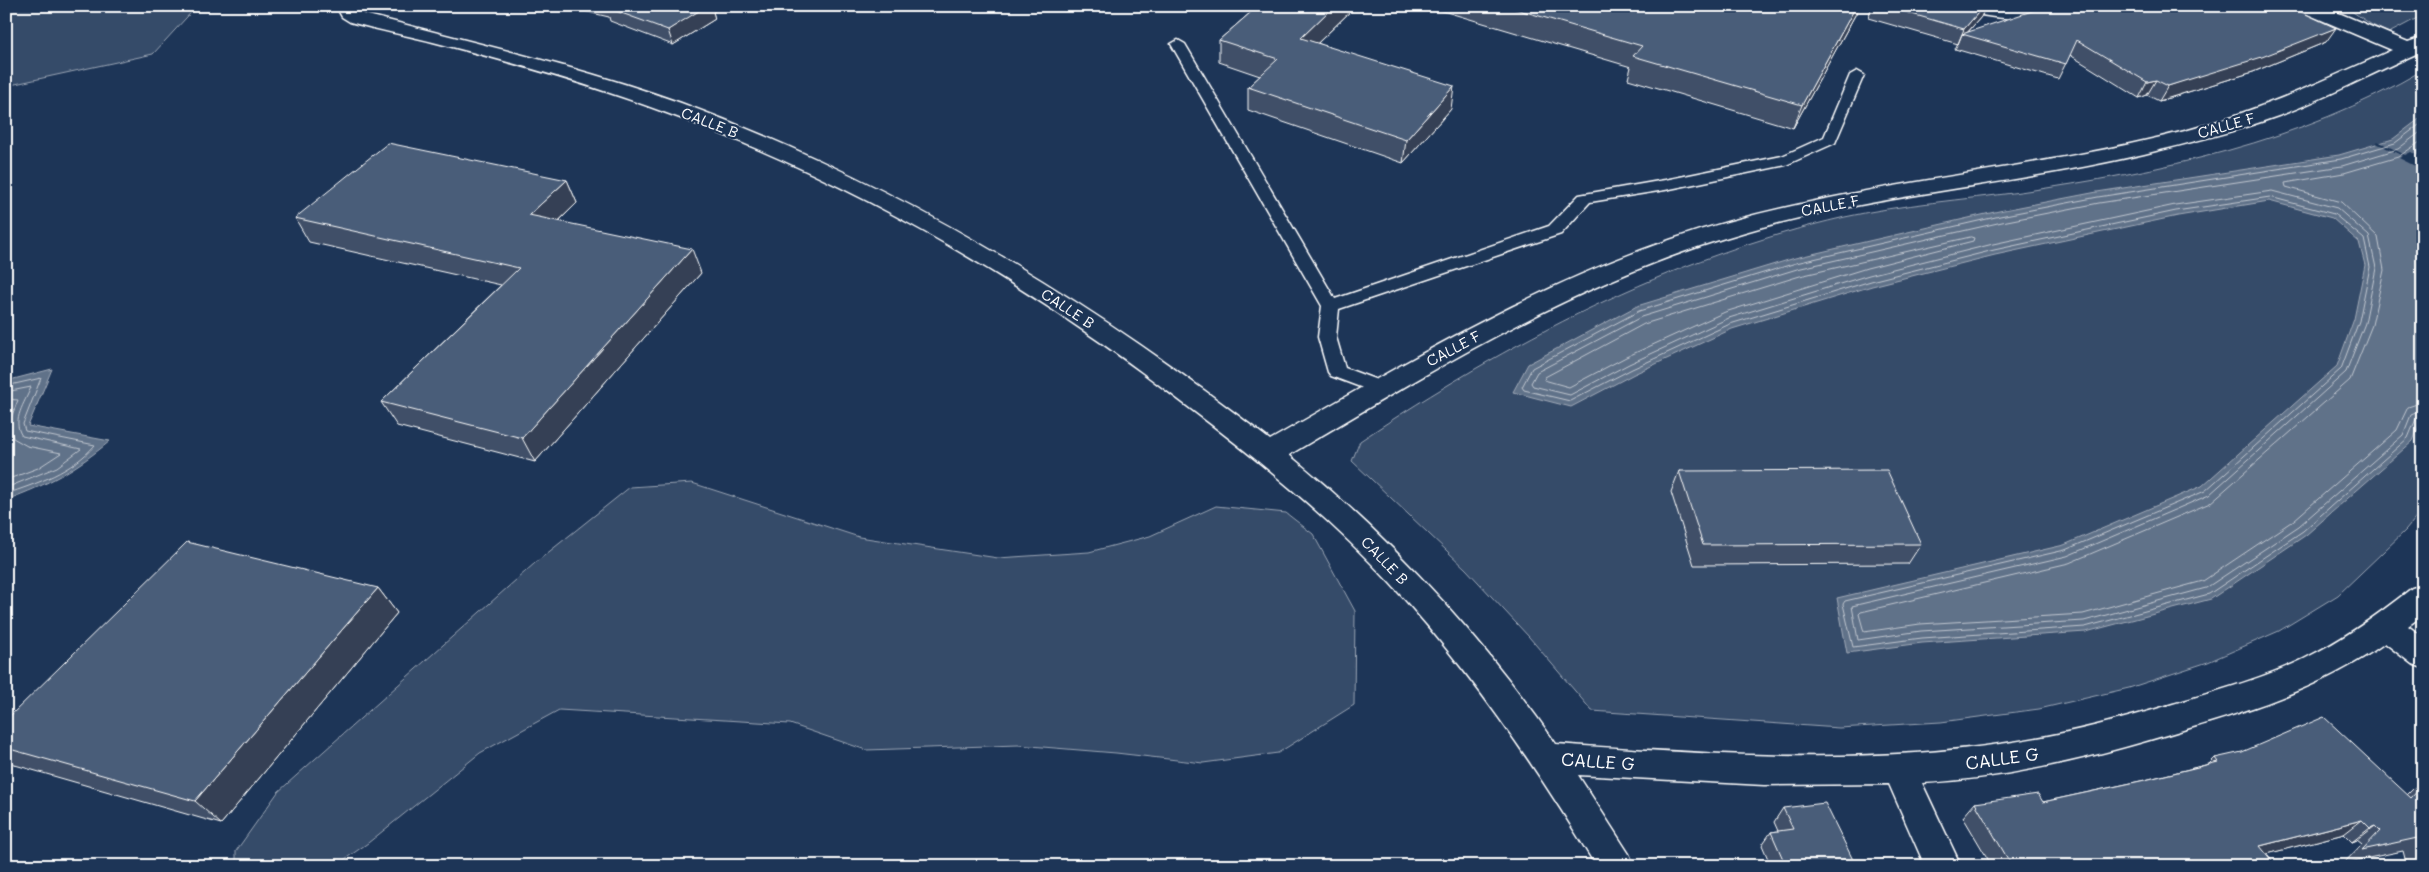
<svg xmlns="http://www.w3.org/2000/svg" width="2429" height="872" viewBox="0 0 2429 872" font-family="Mali,sans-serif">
<rect width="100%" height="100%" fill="#1d3557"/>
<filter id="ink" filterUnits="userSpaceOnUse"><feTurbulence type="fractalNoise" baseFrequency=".02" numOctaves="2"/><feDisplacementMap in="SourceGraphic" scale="10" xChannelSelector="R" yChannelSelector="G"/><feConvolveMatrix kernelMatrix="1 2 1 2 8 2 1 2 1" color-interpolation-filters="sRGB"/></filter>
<g filter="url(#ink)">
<!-- green -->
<path fill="#364b69" stroke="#9aa5b4" d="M6,6H197L153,54L6,86Z
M2344,6H2423V15L2389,33L2372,25Z
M2423,70V509L2406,530L2338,595L2279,631L2208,662L2129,688L2039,709L1941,722L1839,728L1592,711L1529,637L1466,569L1352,461L1360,441C1508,342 1670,257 1845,217C1903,204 1962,200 2020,192C2159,172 2301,142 2423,70Z
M692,483L859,537L998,558L1089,552L1150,536L1216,506L1286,513L1313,534L1355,611L1354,705L1278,753L1203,763L1116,753L1018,745L866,750L790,724L559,710L480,753L368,843L335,866H236V851L278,792L535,563L630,487Z"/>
<!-- water -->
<path fill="#617289" stroke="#a0aab8" d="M2423,116V416L2413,441L2306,535L2211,599L2086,632L1922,643L1847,653L1837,598L2064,545L2202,486L2337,366L2354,319L2365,265L2359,242L2332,218L2269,201L2178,216L1995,255L1872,286L1732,329L1634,374L1571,407L1513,392L1528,364L1637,306L1795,258L1999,211L2097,192L2339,155L2393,139Z
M52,369L28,426L110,441C75,470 49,484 6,500V381Z"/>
<!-- pier -->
<path fill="#1d3557" d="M2378,141L2405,155L2411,152L2423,158V166L2419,168L2399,158L2403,156L2376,143Z"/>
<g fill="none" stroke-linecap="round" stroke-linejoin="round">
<!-- shore -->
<path stroke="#c0c7d0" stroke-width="1" d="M2423,122L2395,143L2341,159L2098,197L2000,216L1796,263L1639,311L1532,368L1522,387L1524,390L1570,401L1632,369L1730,324L1871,281L1994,250L2176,211L2270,197L2334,214L2364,239L2370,267L2359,321L2341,369L2205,491L2065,550L1845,601L1843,604L1853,647L1922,638L2085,627L2209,594L2303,531L2408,438L2416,419L2423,416
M2423,130L2398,149L2342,166L2099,203L2002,222L1797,269L1641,317L1537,372L1531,383L1533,386L1570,395L1629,364L1729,318L1869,275L1993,244L2175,205L2272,191L2337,208L2369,236L2376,268L2365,323L2346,372L2209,495L2067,556L1852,606L1858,640L1921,631L2084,621L2206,588L2299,526L2403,435L2411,415L2423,410
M2423,140L2398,157L2344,173L2285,183L2286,187L2341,202L2378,237L2384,270L2372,325L2350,380L2210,503L2069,563L1861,612L1859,614L1864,632L1920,624L2083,614L2203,581L2294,520L2397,430L2408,407L2423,402
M1971,237L1974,238L1973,241L1867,268L1725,312L1626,357L1569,387L1544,380L1545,377L1644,324L1800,276Z
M6,386L41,378L23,424L25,431L95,445C72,472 38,483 6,494
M6,392L31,387C25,403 11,420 22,436L81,449L57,467L6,488
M6,399L18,400L9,423L13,438L27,446L61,453L38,468L6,480"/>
<!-- lane casing -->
<g stroke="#fff" stroke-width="3">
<path id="lane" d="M1178,40L1185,44L1335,299L1549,226L1579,195L1665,180L1782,156L1824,137L1850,75L1857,71L1864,75L1835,143L1786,165L1665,190L1590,202L1561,234L1339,309L1336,337L1345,368L1385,383L1388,388L1385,393L1379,394L1331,376L1328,372L1318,337L1322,306L1171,44Z"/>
</g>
<!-- street casing -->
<g stroke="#fff" stroke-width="3">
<path id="street" d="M336,6H356L364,14C470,42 578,66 681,103C896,182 1090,300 1270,440C1417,356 1566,266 1731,221C1880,180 2035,170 2185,131C2257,111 2324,81 2392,50L2298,10L2296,6H2322L2408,42L2423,37V51L2416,54C2370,74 2325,99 2278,116C2234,132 2189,143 2144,154C2012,185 1875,194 1745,232C1581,279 1434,369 1289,455C1391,538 1480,635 1556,744C1705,754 1858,766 2007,743C2063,735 2118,721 2173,704C2217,691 2262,679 2304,659C2343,640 2378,615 2412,588L2423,585V615L2408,626L2423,637V668L2412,664L2385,643C2324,686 2254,709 2183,730C2098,756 2012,778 1922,783L1961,866H1925L1889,784L1764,785L1578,775L1629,854L1634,866H1596C1536,766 1469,669 1390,583C1330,518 1261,462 1191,409C1031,285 855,181 664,112C589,84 511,62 433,42C406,35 378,30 350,22L342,17Z
M1958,6H2065C2062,12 2055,13 2049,14C2018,22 1990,18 1960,10Z"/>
</g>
<!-- lane -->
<use href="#lane" fill="#1d3557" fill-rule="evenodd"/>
<!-- street -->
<use href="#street" fill="#1d3557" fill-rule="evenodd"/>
</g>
<!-- wall -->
<path fill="#405068" stroke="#fff" d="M562,6H723L713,12L715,19L673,45L610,21L609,17Z
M1258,6H1356L1318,43L1451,109L1403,163L1248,110V87L1260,76L1219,62V40Z
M1426,6H1860L1793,128L1628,79L1631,67Z
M1872,6H1986L1981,17L1967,33L2297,10L2326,42L2253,72L2159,101L2147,95L2139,98L2070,55L2058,79L1955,49L1958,43V44L1868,18Z
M567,180L577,203L559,221L701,273L535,462L397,426L381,402L501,285L309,242L295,218Z
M1679,471L1921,544L1908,564L1694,565L1671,492Z
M378,588L397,613L221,824L15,765L6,759V720Z
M2215,758L2407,795L2423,779V866H2407L2403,851L2344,863L2362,844L2357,840L2352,842L2344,834L2266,854L2276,866H1992L1963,817L1975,803L2043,802L2145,780L2209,764Z
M1783,808L1856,866H1771L1762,845L1771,832L1778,831L1774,822Z"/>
<!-- shaded-wall -->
<path fill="#344155" stroke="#fff" d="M704,6H723L713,12L715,19L673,45L668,30Z
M1334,6H1356L1300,60L1301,38Z
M1856,6H1860L1793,128L1802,105Z
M1984,6H1986L1981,17L1965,35L1962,34L1958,44L1964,29Z
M2336,28L2326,42L2253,72L2159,101L2168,86Z
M2156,80L2147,95L2139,98L2147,82Z
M1454,86L1451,109L1403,163L1406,140Z
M567,180L577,203L540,239L529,215Z
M692,249L701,273L535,462L522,438Z
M378,588L397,613L221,824L195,801Z
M2362,820L2344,834L2244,860L2260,846Z
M2375,826L2357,840L2352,842L2370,828Z"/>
<!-- building -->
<path fill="#4a5d79" stroke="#fff" d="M606,6H707L668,30L605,7Z
M1258,6H1334L1301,38L1454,86L1406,140L1248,87L1278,59L1219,40Z
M1505,6H1856L1802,105L1633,56L1642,46Z
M1884,6H1984L1964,29Z
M2047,6H2298L2297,10L2336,28L2262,57L2168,86L2156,80L2147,82L2077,40L2066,64L1962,34Z
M388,143L567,180L529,215L692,249L522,438L381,402L519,268L295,218Z
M1887,470L1921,544L1703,545L1679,471Z
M187,542L378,588L195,801L6,748V720Z
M2324,717L2411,798L2423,785V839L2422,837L2362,850L2380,831L2375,826L2370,828L2362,820L2260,846L2276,866H2012L1975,803L2038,794L2043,802L2145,780L2218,762L2215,758L2242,752Z
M1825,803L1856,866H1786L1771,832L1793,829L1783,808Z"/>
</g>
<g text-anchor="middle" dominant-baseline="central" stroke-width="4.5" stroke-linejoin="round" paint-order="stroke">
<!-- street labels -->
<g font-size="15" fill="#fff" stroke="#1d3557">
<text transform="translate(710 122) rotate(21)">CALLE B</text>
<text transform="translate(2226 125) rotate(-16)">CALLE F</text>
<text transform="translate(1830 205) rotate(-11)">CALLE F</text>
<text transform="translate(1068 308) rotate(33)">CALLE B</text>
<text transform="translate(1453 348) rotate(-28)">CALLE F</text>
<text transform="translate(1385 560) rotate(46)">CALLE B</text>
</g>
<!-- near-street labels -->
<g font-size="18" fill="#fff" stroke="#1d3557">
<text transform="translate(2002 758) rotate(-8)">CALLE G</text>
<text transform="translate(1598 761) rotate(4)">CALLE G</text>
</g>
</g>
<!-- margin -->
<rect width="2429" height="872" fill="none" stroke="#1d3557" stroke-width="25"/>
<rect x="12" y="12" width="2404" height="847" fill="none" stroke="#fff" stroke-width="2" filter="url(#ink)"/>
</svg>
